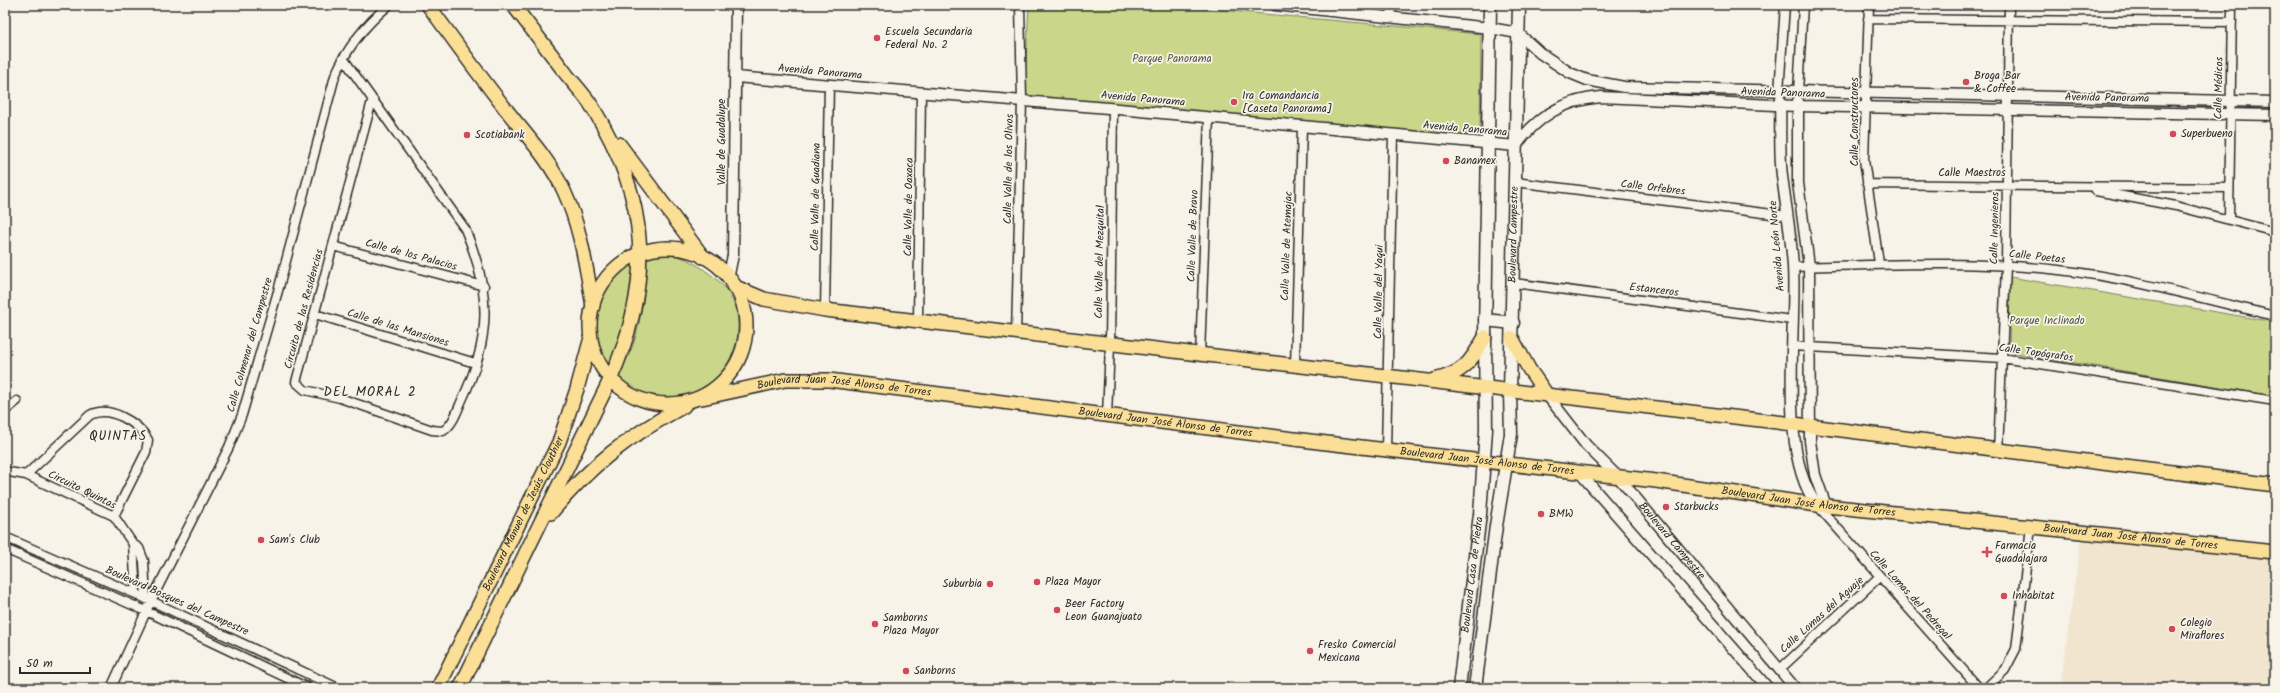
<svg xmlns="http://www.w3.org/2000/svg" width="2280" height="693" viewBox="0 0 2280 693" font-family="Kalam,sans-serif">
<rect width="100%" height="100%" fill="#f7f3e8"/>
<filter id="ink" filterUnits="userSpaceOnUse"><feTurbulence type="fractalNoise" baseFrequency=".025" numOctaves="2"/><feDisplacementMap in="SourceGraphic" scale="8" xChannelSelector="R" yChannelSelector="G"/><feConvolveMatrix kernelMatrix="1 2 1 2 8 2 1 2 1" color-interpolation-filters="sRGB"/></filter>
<g filter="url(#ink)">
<!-- built -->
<path fill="#f1e5cf" d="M2081,538L2269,560L2275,570V688H2060Z"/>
<!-- green -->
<path fill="#cad68a" stroke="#7a805a" d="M1029,5H1166L1481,34L1480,141L1024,99Z
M661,254C681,254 694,262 710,274C770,316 726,408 656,396C641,393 628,387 618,377C623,366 629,356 633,345C643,316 644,288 646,258Z
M628,265H632L633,268C627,300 627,335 609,363C585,329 598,290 628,265Z
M2010,277L2275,322V396L2009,352Z"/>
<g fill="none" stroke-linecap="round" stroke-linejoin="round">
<!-- minor casing -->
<g stroke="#2b2b2b" stroke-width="11">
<path id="minor" d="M1869,5L1864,160L1879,263
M1391,18L1392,5
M1868,19L2232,22
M343,58L465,229C492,292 491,339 462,400C457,411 453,425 443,431L432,430L340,398L305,390L296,382L372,101
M1779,92L1785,5
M1798,92L1803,5
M1515,182L1788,216
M1867,184L2229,188
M2096,191L2176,206L2275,232
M2229,219L2232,5
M333,246L484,286
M1793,267C1882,265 1970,260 2059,270C2132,278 2204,299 2275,316
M1514,283L1792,320
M825,310L829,84
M315,314L475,363
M918,321L921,93
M1016,334L1022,101L1020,5
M1792,346L2002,358L2275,401
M1200,355L1209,117
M1295,366L1302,127
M5,411L17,401
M1107,416L1110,345L1113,108
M1386,450L1393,135
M1998,452L2006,265L2009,5
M9,472L26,475L114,516L133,544L139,548L144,561L146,599
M26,475L90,415C109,405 138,422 148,440L146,452L114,516
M1817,505L1979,688
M5,537L136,594L338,688
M133,544L136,594
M5,549L146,611L308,688
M1779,670L1879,577
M111,688L151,601L229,447L242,415L278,291L335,76C347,47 365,25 389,5
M1986,688L2005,670L2016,649L2031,527"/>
</g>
<!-- tertiary casing -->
<g stroke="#2b2b2b" stroke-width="13">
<g id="tertiary">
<path d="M1275,5L1490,28L1518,33L1540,53L1570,73L1587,80L1624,87L2275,102"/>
<path d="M735,77L1108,108L1516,146C1537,116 1564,100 1601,97L1797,106L2275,115"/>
<path d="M1780,100C1781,125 1779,151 1782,176C1786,206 1791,236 1793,266C1797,330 1777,454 1817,505"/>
<path d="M1798,101V183L1809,266L1810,441L1815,475L1826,506"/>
<path d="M728,279L733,255L736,5"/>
<path id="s1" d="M1547,395L1586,445L1619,478L1795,688"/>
<path d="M1580,473L1768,688"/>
</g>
</g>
<!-- secondary casing -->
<g stroke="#2b2b2b" stroke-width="15">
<g id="secondary">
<path d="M1485,320L1513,323"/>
<path id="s2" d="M1459,688L1480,514L1486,430L1485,337L1490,5"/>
<path id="s3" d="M1475,688L1496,526L1511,434L1510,392L1519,5"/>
</g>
</g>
<!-- primary casing -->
<g stroke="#2b2b2b" stroke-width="16">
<g id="primary">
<path d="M428,5C457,44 485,84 516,122C534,144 552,165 564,191C581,228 586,267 593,306"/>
<path d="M619,144L703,257"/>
<circle cx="668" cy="326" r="78"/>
<path d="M733,286L764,299L825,310L1810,426L2275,485"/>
<path d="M1512,338L1529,369L1547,395"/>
<path d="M1434,380C1463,374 1471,362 1485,337"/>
<path id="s4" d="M702,398L785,380H829L1318,442L1656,481L1817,505L2275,552"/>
<path d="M551,513C591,464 629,436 684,406"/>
<path id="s5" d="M438,688L559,442L577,389L590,341"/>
<path d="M460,688L610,380C654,282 650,201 593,108C586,96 576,86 567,75C549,51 531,28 513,5"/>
</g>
</g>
<!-- minor -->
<use href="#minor" stroke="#f7f3e8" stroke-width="8"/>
<!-- tertiary -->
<use href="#tertiary" stroke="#f7f3e8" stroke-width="10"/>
<!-- secondary -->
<use href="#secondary" stroke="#f7f3e8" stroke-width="12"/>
<!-- primary -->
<use href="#primary" stroke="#fbdf96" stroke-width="13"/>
</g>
</g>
<!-- markers -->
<g fill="#d1495b" stroke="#f7f3e8" stroke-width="1.5">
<circle cx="877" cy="38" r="4"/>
<circle cx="1966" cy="82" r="4"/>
<circle cx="1234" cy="102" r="4"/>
<circle cx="2173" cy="134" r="4"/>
<circle cx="467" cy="135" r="4"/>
<circle cx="1446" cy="161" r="4"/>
<circle cx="1666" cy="507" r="4"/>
<circle cx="1541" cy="514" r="4"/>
<circle cx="261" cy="540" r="4"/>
<path d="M1985 546h4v4h4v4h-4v4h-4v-4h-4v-4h4z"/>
<circle cx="1037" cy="582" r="4"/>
<circle cx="990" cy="584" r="4"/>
<circle cx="2004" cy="596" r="4"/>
<circle cx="1057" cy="610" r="4"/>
<circle cx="875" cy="624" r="4"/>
<circle cx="2172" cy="629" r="4"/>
<circle cx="1310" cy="651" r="4"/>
<circle cx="906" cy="671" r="4"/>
</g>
<g text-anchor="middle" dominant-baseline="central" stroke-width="3.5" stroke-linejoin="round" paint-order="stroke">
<!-- poi labels -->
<g font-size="11" fill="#2b2b2b" stroke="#f7f3e8" text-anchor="start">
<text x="885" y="32">Escuela Secundaria<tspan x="885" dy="13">Federal No. 2</tspan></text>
<text x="1974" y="76">Broga Bar<tspan x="1974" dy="13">&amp; Coffee</tspan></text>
<text x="1242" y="96">1ra Comandancia<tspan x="1242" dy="13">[Caseta Panorama]</tspan></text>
<text x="2181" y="134">Superbueno</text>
<text x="475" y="135">Scotiabank</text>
<text x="1454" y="161">Banamex</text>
<text x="1674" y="507">Starbucks</text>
<text x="1549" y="514">BMW</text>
<text x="269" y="540">Sam's Club</text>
<text x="1995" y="546">Farmacia<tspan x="1995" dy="13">Guadalajara</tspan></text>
<text x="1045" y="582">Plaza Mayor</text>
<text x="982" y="584" text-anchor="end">Suburbia</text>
<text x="2012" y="596">Inhabitat</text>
<text x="1065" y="604">Beer Factory<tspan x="1065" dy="13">Leon Guanajuato</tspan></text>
<text x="883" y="618">Samborns<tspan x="883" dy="13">Plaza Mayor</tspan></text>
<text x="2180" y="623">Colegio<tspan x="2180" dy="13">Miraflores</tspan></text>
<text x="1318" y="645">Fresko Comercial<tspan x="1318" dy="13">Mexicana</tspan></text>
<text x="914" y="671">Sanborns</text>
</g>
<!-- park labels -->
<g font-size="11" fill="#535643" stroke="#f7f3e8">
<text x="1172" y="59">Parque Panorama</text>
<text x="2047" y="321">Parque Inclinado</text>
</g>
<!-- street labels -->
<g font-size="11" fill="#2b2b2b" stroke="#f7f3e8">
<text transform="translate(820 72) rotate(5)">Avenida Panorama</text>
<text transform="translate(2219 88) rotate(-89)">Calle Médicos</text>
<text transform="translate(1783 93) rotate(2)">Avenida Panorama</text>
<text transform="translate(2107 98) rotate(1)">Avenida Panorama</text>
<text transform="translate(1143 99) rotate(5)">Avenida Panorama</text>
<text transform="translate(1855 122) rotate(-90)">Calle Constructores</text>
<text transform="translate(1465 129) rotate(5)">Avenida Panorama</text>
<text transform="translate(722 142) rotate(-90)">Valle de Guadalupe</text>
<text transform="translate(1009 169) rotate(-89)">Calle Valle de los Olivos</text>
<text x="1972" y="173">Calle Maestros</text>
<text transform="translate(1653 188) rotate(7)">Calle Orfebres</text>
<text transform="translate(816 197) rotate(-89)">Calle Valle de Guadiana</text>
<text transform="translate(909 207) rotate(-89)">Calle Valle de Oaxaca</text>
<text transform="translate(1995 228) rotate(-89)">Calle Ingenieros</text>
<text stroke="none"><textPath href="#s3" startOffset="456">Boulevard Campestre</textPath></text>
<text transform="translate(1193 236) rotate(-88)">Calle Valle de Bravo</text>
<text transform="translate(1287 246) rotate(-88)">Calle Valle de Atemajac</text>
<text transform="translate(1777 246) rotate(-95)">Avenida León Norte</text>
<text transform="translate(411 255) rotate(15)">Calle de los Palacios</text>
<text transform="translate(2037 257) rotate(6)">Calle Poetas</text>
<text transform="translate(1100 262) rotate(-89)">Calle Valle del Mezquital</text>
<text transform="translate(1654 290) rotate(7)">Estanceros</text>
<text transform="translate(1379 292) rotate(-89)">Calle Valle del Yaqui</text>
<text transform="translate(304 309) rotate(-75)">Circuito de las Residencias</text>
<text transform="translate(398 328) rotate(17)">Calle de las Mansiones</text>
<text transform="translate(250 345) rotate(-74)">Calle Colmenar del Campestre</text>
<text transform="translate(2036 353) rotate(8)">Calle Topógrafos</text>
<text stroke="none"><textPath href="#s4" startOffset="144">Boulevard Juan José Alonso de Torres</textPath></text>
<text stroke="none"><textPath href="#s4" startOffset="468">Boulevard Juan José Alonso de Torres</textPath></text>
<text stroke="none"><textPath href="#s4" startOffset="792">Boulevard Juan José Alonso de Torres</textPath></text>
<text transform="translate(82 490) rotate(26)">Circuito Quintas</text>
<text stroke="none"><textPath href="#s4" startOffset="1116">Boulevard Juan José Alonso de Torres</textPath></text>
<text stroke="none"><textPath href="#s5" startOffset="194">Boulevard Manuel de Jesús Clouthier</textPath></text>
<text stroke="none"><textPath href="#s4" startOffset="1440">Boulevard Juan José Alonso de Torres</textPath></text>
<text stroke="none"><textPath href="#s1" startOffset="192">Boulevard Campestre</textPath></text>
<text stroke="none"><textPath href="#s2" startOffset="114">Boulevard Casa de Piedra</textPath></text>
<text transform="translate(1910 595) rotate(48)">Calle Lomas del Pedregal</text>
<text transform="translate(177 601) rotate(24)">Boulevard Bosques del Campestre</text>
<text transform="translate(1822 615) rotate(-42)">Calle Lomas del Aguaje</text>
</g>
<!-- quarter labels -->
<g font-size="13" letter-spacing="1" fill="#2b2b2b" stroke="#f7f3e8">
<text x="370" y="392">DEL MORAL 2</text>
<text x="118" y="436">QUINTAS</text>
</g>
</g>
<!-- margin -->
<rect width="2280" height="693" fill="none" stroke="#f7f3e8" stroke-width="20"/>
<rect x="10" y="10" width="2260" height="673" fill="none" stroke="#2b2b2b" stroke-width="1.5" filter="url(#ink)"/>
<!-- scale -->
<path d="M20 667v6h70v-6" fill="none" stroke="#2b2b2b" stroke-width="2"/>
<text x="26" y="667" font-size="12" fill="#2b2b2b" stroke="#f7f3e8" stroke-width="3" paint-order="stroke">50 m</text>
</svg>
